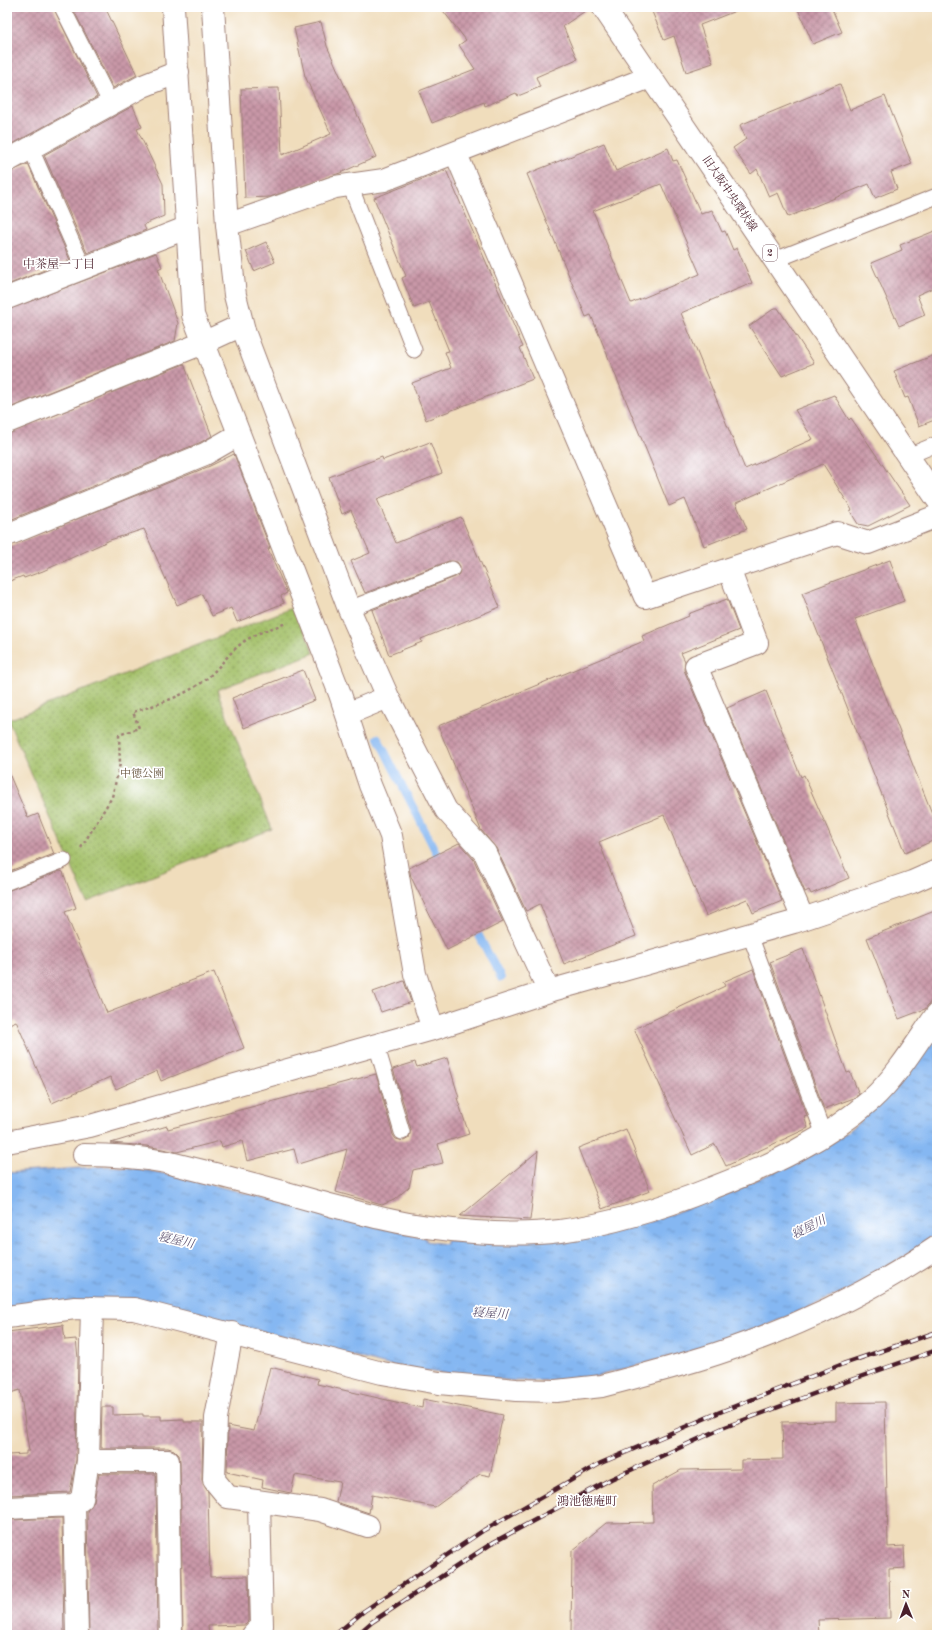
<svg xmlns="http://www.w3.org/2000/svg" width="944" height="1642" viewBox="0 0 944 1642" font-family="'Old Standard TT','Noto Serif JP',serif">
<defs>
<pattern id="grass-dots" width="8" height="8" patternUnits="userSpaceOnUse"><rect width="8" height="8" fill="#a3c068"/><path d="M2 2h.1M6 6h.1" fill="none" stroke="#879b56" stroke-width="1.8" stroke-linecap="round"/></pattern>
<pattern id="water-ripples" width="26" height="14" patternUnits="userSpaceOnUse"><rect width="26" height="14" fill="#85b7f2"/><path d="M2 4q2-2 4 0t4 0M15 11q2-2 4 0t4 0" fill="none" stroke="#6f94c4"/></pattern>
<pattern id="building-cross-hatch" width="8" height="8" patternUnits="userSpaceOnUse"><rect width="8" height="8" fill="#c998a8"/><path d="M0 0l8 8M0 8l8-8" fill="none" stroke="#a57b89"/></pattern>
</defs>
<rect width="100%" height="100%" fill="#fff"/>
<filter id="ink" filterUnits="userSpaceOnUse"><feTurbulence type="fractalNoise" baseFrequency=".025" numOctaves="2"/><feDisplacementMap in="SourceGraphic" scale="8" xChannelSelector="R" yChannelSelector="G"/><feConvolveMatrix kernelMatrix="1 2 1 2 8 2 1 2 1" color-interpolation-filters="sRGB"/></filter>
<filter id="wash" filterUnits="userSpaceOnUse"><feTurbulence type="fractalNoise" baseFrequency=".012" numOctaves="4" result="noise"/><feDisplacementMap in="SourceGraphic" scale="16" xChannelSelector="R" yChannelSelector="G"/><feGaussianBlur stdDeviation="0.9" result="paint"/><feColorMatrix in="noise" values="0 0 0 0 0 0 0 0 0 0 0 0 0 0 0 0 0 1.4 0 .05"/><feComposite in="paint" operator="in"/></filter>
<g filter="url(#wash)">
<rect width="100%" height="100%" fill="#f0ddbc"/>
<!-- grass -->
<path fill="url(#grass-dots)" stroke="#76704a" d="M294,607L314,653L217,690L272,829L87,902L8,720Z"/>
<!-- water -->
<path fill="url(#water-ripples)" stroke="#686b8e" d="M937,1031V1237L848,1290L733,1340L582,1380L515,1381L440,1373L383,1364L241,1326L7,1307V1173L111,1166L140,1169L176,1176L426,1238V1241L446,1244V1240L493,1243L650,1222L715,1198L814,1154L836,1140L858,1124Z"/>
<g fill="none" stroke-linecap="round" stroke-linejoin="round">
<!-- stream -->
<path stroke="#85b7f2" stroke-width="8" d="M378,738L442,864
M474,926L501,978"/>
</g>
<g id="blocks">
<!-- building -->
<path fill="url(#building-cross-hatch)" fill-rule="evenodd" d="M7,7H53L97,97L7,147Z
M72,7H105L137,75L113,88Z
M440,7H591L563,26L577,59L536,77L540,87L518,96L516,93L485,106L484,102L432,123L419,91L475,69L459,45L466,40Z
M650,7H743V8L700,25L713,63L686,72L674,36L664,40Z
M797,7H831L842,32L813,44Z
M321,22L327,46L376,157L340,173L270,197L245,198L241,89L279,88L282,155L331,134L305,76L294,28Z
M840,84L850,110L885,96L912,164L891,172L897,189L875,198L869,184L788,217L778,193L769,197L757,169L751,174L733,148L746,139L740,125Z
M133,106L142,127L137,129L163,184L164,216L145,224L144,226L146,230L87,253L44,155Z
M604,143L616,171L668,148L673,161L677,160L701,214L712,210L722,232L725,231L733,250L737,248L752,283L681,313L745,469L813,439L795,410L834,395L849,420L851,418L910,505L868,526L858,524L850,511L852,510L823,464L736,503L747,529L704,546L685,499L669,506L591,315L586,317L527,174ZM661,184L700,274L631,303L593,211Z
M28,164L70,260L7,285V173Z
M446,170L523,347L520,348L533,379L426,420L412,383L451,368L445,352L449,351L429,302L414,308L402,278L406,276L374,198Z
M937,230V286L917,295L925,315L899,326L871,263L902,250L900,245Z
M266,242L275,262L254,271L246,251Z
M156,253L162,267L158,269L178,323L175,341L7,409V310Z
M775,308H778L814,363L782,376L749,326Z
M937,354V419L919,426L908,397L905,398L894,371Z
M184,364L212,436L199,443L10,520L7,514V434Z
M430,442L442,473L377,499L396,543L461,517L500,607L421,639L422,642L389,655L372,610L455,577L459,574L460,566L457,562L449,561L365,593L351,561L370,553L351,510L342,514L329,477L382,457L383,460Z
M234,454L270,548L268,549L287,593L281,596L284,603L237,622L231,608L212,616L202,594L177,605L144,529L110,540L43,571L24,578L23,576L7,582V547L210,466Z
M890,560L904,601L855,619L937,826V839L905,853L802,593Z
M727,599L739,630L681,653L685,661L684,670L782,901L753,913L747,899L706,916L664,815L599,842L636,936L564,964L540,904L526,911L496,848L481,830L438,726L644,641L642,636L689,616L688,614Z
M303,670L315,700L244,728L232,698Z
M766,691L801,777L804,775L849,878L811,894L809,890L805,892L727,708Z
M7,769L28,818L38,814L54,854L7,872Z
M459,843L474,860L503,922L447,950L411,877L409,868Z
M60,871L63,872L76,908L65,912L107,1013L214,972L244,1048L161,1081L157,1071L116,1089L110,1077L52,1103L16,1021L7,1025V891Z
M937,910V993L925,1009L899,1019L867,938Z
M803,949L847,1073L850,1072L859,1094L854,1098L824,1109L770,962Z
M753,969L807,1116L804,1117L808,1128L726,1166L715,1144L692,1155L634,1029L725,986L723,982Z
M404,981L411,1002L381,1012L373,992Z
M447,1058L459,1098H457L469,1134L438,1144L443,1163L413,1170L409,1187L394,1200L382,1205L336,1192L347,1149L298,1164L294,1149L247,1161L242,1141L222,1147L220,1141L177,1152L147,1146L111,1143L167,1126L168,1129L376,1074L393,1135L396,1139L404,1141L409,1138L411,1129L393,1069L415,1062L417,1067Z
M626,1129L650,1191L602,1209L578,1148Z
M538,1151L530,1220L460,1216Z
M63,1325L65,1340L76,1339L78,1358L76,1460L70,1492L10,1495L8,1455L26,1454V1451H29L20,1390L7,1394V1332Z
M270,1367L318,1379L317,1384L422,1408L423,1399L503,1415L490,1476L480,1474L435,1507L372,1495L369,1513L336,1502L340,1482L295,1475L291,1493L262,1487L263,1480L227,1472L228,1426L254,1431Z
M885,1402L888,1547L904,1546L905,1568L889,1569L890,1618L818,1620L819,1635H571L572,1551L606,1523L653,1522L652,1486L681,1470L741,1469V1460L783,1459L782,1422L836,1421V1403Z
M102,1407H113V1415L143,1414V1416H161V1420L184,1419V1422H203L202,1480L208,1492L210,1577L248,1576L249,1621L245,1625L208,1626L209,1635H183L180,1461L179,1455L174,1450L168,1448H101Z
M99,1474H156L158,1635H89L87,1511L94,1501Z
M62,1518L64,1635H7V1520Z"/>
</g>
</g>
<g filter="url(#ink)">
<use href="#blocks" fill-opacity="0" stroke="#9d7e74" stroke-width="1"/>
<g fill="none" stroke-linecap="round" stroke-linejoin="round">
<!-- service casing -->
<g stroke="#9d7e74" stroke-width="17">
<path id="service" d="M62,7L111,104
M31,149L83,267
M350,185L414,350
M775,260L937,196
M908,456L937,444
M349,609L452,569
M7,882L64,860
M750,935L824,1135
M376,1044L402,1132"/>
</g>
<!-- minor casing -->
<g stroke="#9d7e74" stroke-width="24">
<path id="minor" d="M173,7L193,315L340,694L370,785L391,836L415,974L433,1029
M213,7L227,225L235,295L245,334L349,609L388,697L446,810L485,853L549,991
M456,154L645,597L837,533L868,543L937,516
M7,161L143,86L178,72
M227,225L335,187L384,180L650,77
M7,298L186,228
M7,422L203,343L242,325
M7,535L205,454L238,435
M729,569L757,643L696,666L803,919
M347,714L388,697
M7,1142L90,1126L433,1029L549,991L794,922L912,882L937,871
M84,1155C112,1155 139,1157 166,1162C216,1174 266,1187 315,1201C353,1211 390,1222 428,1227C471,1233 517,1236 560,1231C613,1224 663,1208 712,1188C770,1166 826,1140 872,1099C898,1075 917,1042 937,1014
M7,1317L75,1308L134,1309L382,1373L439,1383L516,1390L556,1391L602,1386C646,1374 693,1363 736,1347C807,1322 875,1289 937,1247
M232,1333L216,1418L214,1480L228,1497L320,1510L368,1526
M88,1461H168L171,1635
M7,1508L74,1505
M77,1635L74,1505L82,1499L88,1461L92,1308
M253,1635L262,1626L259,1502"/>
</g>
<!-- primary casing -->
<g stroke="#9d7e74" stroke-width="24">
<path id="primary" d="M603,7L937,499"/>
</g>
<!-- path -->
<path stroke="#9d7e74" stroke-width="2.5" stroke-dasharray="3 3" stroke-linecap="butt" d="M81,848L112,797L120,764L119,735L139,728L133,712C156,705 178,698 198,685C216,674 226,655 242,643C255,633 271,629 286,623"/>
<!-- service -->
<use href="#service" stroke="#fff" stroke-width="15"/>
<!-- minor -->
<use href="#minor" stroke="#fff" stroke-width="22"/>
<!-- primary -->
<use href="#primary" stroke="#fff" stroke-width="22"/>
<!-- rail casing -->
<g stroke="#4a1f2b" stroke-width="4.5">
<path id="rail" d="M335,1635L364,1611L484,1530L601,1463L720,1412L843,1364L937,1332
M357,1635L372,1622L494,1542L611,1479L725,1427L848,1381L937,1350"/>
</g>
<!-- rail -->
<use href="#rail" stroke="#fff" stroke-width="3" stroke-dasharray="9" stroke-linecap="butt"/>
</g>
</g>
<g text-anchor="middle" dominant-baseline="central" stroke-width="3.5" stroke-linejoin="round" paint-order="stroke">
<!-- shield labels -->
<rect fill="#fff" stroke="#80626b" stroke-width="1" x="763" y="245" width="14" height="16" rx="3"/>
<g font-size="10" font-weight="bold" fill="#4a1f2b">
<text x="770" y="253">2</text>
</g>
<!-- street labels -->
<g font-size="11" fill="#4a1f2b" stroke="#fff">
<text transform="translate(729 194) rotate(56)">旧大阪中央環状線</text>
</g>
<!-- park labels -->
<g font-size="11" fill="#695740" stroke="#fff">
<text x="142" y="774">中徳公園</text>
</g>
<!-- neighbourhood labels -->
<g font-size="12" fill="#4a1f2b" stroke="#fff">
<text x="59" y="265">中茶屋一丁目</text>
<text x="587" y="1502">鴻池徳庵町</text>
</g>
<!-- water labels -->
<g font-size="12" font-style="italic" fill="#5f5471" stroke="#fff">
<text transform="translate(809 1228) rotate(-27)">寝屋川</text>
<text transform="translate(176 1241) rotate(13)">寝屋川</text>
<text transform="translate(490 1314) rotate(4)">寝屋川</text>
</g>
</g>
<!-- margin -->
<rect width="944" height="1642" fill="none" stroke="#fff" stroke-width="24"/>
<!-- north arrow -->
<g transform="translate(906 1604) rotate(359)" stroke="#ffffff" stroke-width="3" paint-order="stroke">
<path d="M0-3L7 15L0 10L-7 15Z" fill="#4a1f2b"/>
<text y="-6" font-size="11" font-weight="bold" text-anchor="middle" fill="#4a1f2b">N</text>
</g>
</svg>
